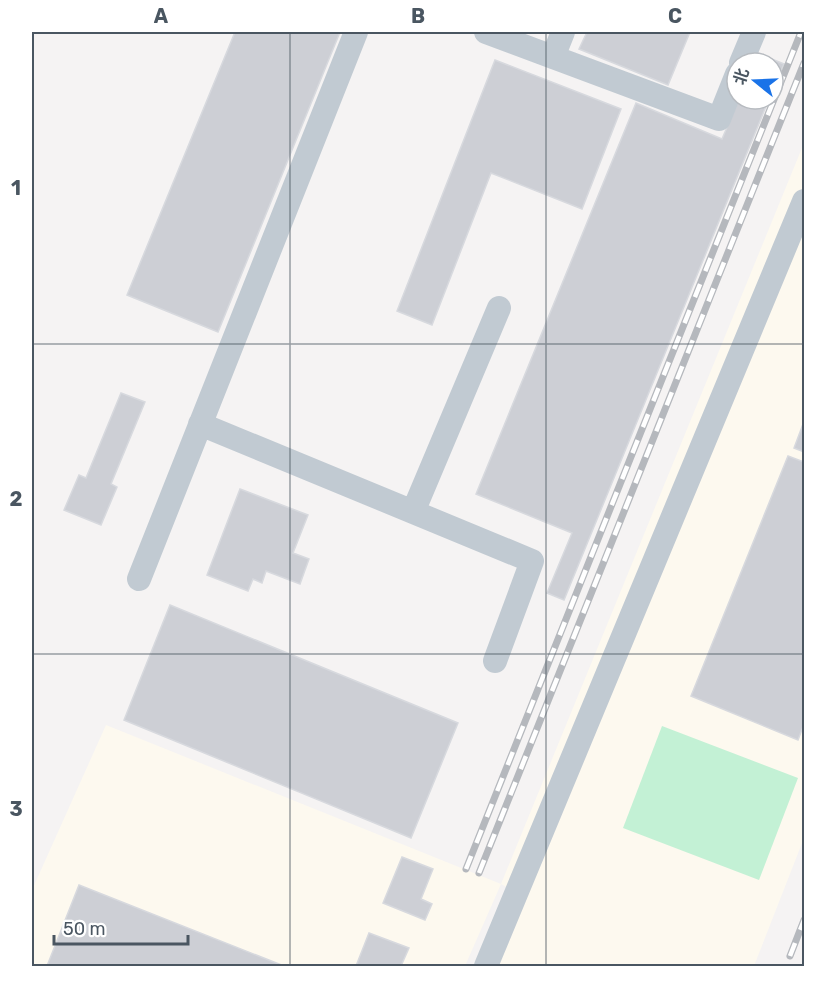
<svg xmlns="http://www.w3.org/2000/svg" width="836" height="998" viewBox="0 0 836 998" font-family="Rubik,'Noto Sans SC',sans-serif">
<rect width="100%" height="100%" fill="#f5f3f3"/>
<!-- commercial -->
<path fill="#fdf9ef" d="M804,143V838L754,966H498L527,898L501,884L465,966H32V890L106,725L501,884Z"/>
<!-- green -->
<path fill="#c3f1d5" d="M662,726L798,778L759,880L623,828Z"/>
<!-- building -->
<path fill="#cdcfd5" stroke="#d7d9de" stroke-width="1.5" d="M235,32H340L218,332L127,295Z
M587,32H690L668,85L579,49Z
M757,53L784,64L773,90V63H753Z
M495,60L621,109L582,209L491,173L432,325L397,311Z
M739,99H769L564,600L547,593L572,533L476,494L636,103L722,139Z
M121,393L145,402L111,484L117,487L101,525L64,510L79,475L86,478Z
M803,424L804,425V452L794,448Z
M788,456L804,462V724L798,740L691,696Z
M240,489L308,515L293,553L309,559L300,584L266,571L262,583L253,579L248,591L207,575Z
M170,605L458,723L411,838L124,720Z
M402,857L433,869L421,899L432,904L425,920L383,903Z
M79,885L284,966H47Z
M369,933L409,948L401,966H356Z"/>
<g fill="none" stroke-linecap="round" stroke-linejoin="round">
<!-- minor -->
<path stroke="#c1cad2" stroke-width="24" d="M486,32L719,119L737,74
M553,57L563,32
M741,63L754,32
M200,424L532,561L495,661
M413,512L499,308
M139,579L356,32
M486,966L804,201"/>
<!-- rail casing -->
<g stroke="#b5b8bd" stroke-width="7">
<path id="rail" d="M466,869L801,32
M479,873L804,63
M790,956L804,920"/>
</g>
<!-- rail -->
<use href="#rail" stroke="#fff" stroke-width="4.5" stroke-dasharray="14" stroke-linecap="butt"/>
</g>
<!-- grid -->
<path fill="none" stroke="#4a5661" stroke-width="1.5" stroke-opacity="0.55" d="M290,32V966M546,32V966M32,344H804M32,654H804"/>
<!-- border -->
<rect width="836" height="998" fill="none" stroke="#ffffff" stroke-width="66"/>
<!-- north arrow -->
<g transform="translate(755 81) rotate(288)"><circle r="28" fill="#ffffff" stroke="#b7bbc0" stroke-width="1.5"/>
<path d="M0-4.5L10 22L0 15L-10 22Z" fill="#1a73e8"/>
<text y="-9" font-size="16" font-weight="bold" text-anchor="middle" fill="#4a5661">北</text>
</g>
<!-- scale -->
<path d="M54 935v9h134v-9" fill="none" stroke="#4a5661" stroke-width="3"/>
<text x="63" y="935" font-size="18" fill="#4a5661" stroke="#ffffff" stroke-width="4.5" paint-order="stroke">50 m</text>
<rect x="33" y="33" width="770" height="932" fill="none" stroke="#4a5661" stroke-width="2"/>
<g font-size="20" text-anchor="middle" font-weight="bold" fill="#4a5661">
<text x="161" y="23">A</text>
<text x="418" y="23">B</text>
<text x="675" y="23">C</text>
<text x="16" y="195">1</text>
<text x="16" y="506">2</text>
<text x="16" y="816">3</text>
</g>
</svg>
